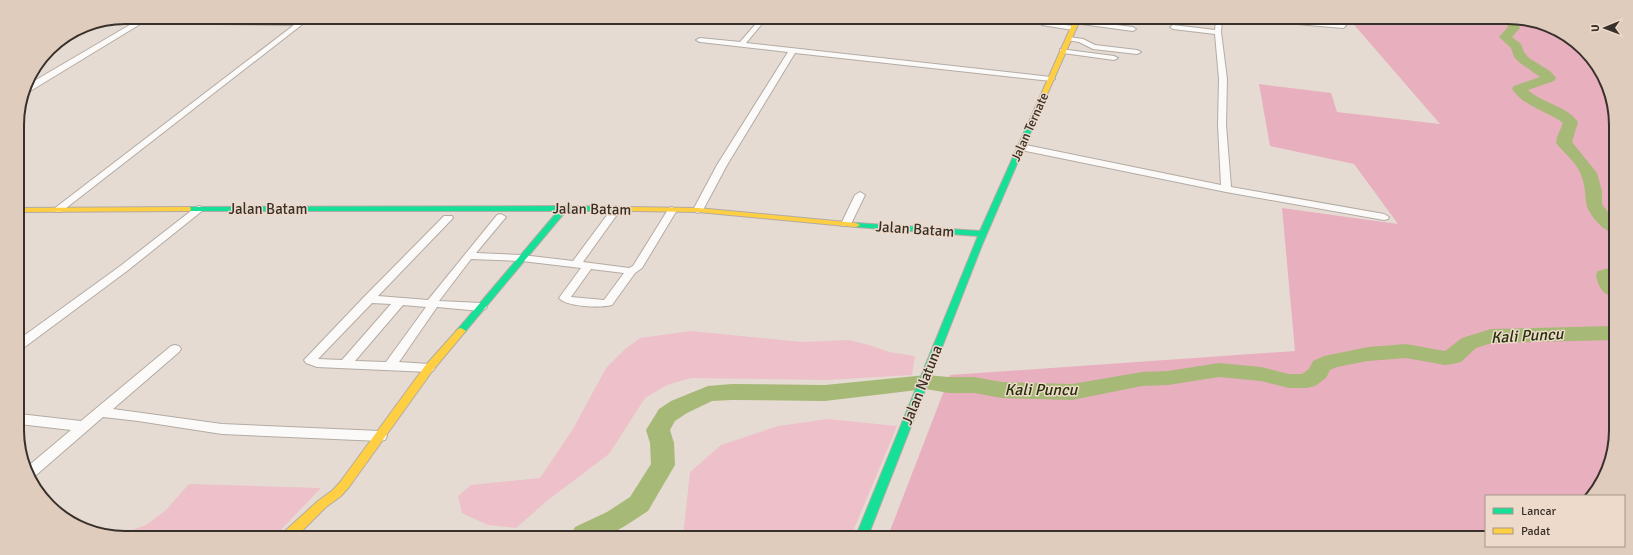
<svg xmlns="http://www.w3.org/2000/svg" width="1633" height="555" viewBox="0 0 1633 555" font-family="Signika,sans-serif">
<rect width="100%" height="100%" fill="#e6dbd2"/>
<!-- green -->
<path fill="#edc0ca" d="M691,331L802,342L849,340L869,345L889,352L915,356L912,375L827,380L691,378L667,385L645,398L609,454L548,500L516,528L488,525L462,513L458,496L471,485L540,478L573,429L606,368L624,350L640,338Z
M828,419L897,426L851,536H683L690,472L721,445L778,426Z
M189,484L321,488L276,535L120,534L146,525L166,510Z"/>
<!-- forest -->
<path fill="#e8afbf" d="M1350,20L1536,21L1589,54L1614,104L1612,458L1598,490L1592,496H1486V538L888,536L950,375L1295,351L1282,208L1398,224L1354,164L1270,146L1259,84L1331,93L1337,112L1440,124Z"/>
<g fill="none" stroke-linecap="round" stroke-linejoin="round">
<!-- river -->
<path fill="#a7b977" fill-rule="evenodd" d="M1504,21H1516L1520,28L1512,37L1521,44L1524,52L1529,58L1550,71L1556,78L1554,81L1528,90C1542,103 1567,106 1578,122L1572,142L1597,173L1602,191V204L1613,219V233C1603,231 1587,213 1586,202C1585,193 1585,184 1581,175C1577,163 1564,153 1556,143L1557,137L1563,123C1547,111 1524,107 1512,89L1514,86L1540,77L1520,63L1514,57L1511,48L1499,37L1508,27Z
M1613,267V297C1602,294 1598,286 1596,275L1598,271Z
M1613,326V340L1492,343L1476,348L1461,362L1453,364L1445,365L1406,358L1368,361L1337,367L1330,370L1326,378L1315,386L1307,388H1289L1261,381L1219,377L1168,385L1142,386L1072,400L1002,398L974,393H949L926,389L825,401L732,400L712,401L687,413L675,421L670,430L674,443L675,465L648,511L625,526L607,536L571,535L575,527L607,512L630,497L651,464L650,443L646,430L659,409L671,401L708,386L732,384L825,385L926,375L949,377H974L1002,382L1072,384L1142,372L1168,371L1219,363L1261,367L1289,374H1302L1309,369L1313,361L1324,356L1368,347L1406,344L1445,351L1462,338L1491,329Z"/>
<!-- street casing -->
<g stroke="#b3aba4" stroke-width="2">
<path id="street" d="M115,19L301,21L304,23L61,212H55L53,210L55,208L294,25L142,23L27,93H23L24,87L133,23H106L103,21Z
M760,19H766L746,43L1051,77L1055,79L1051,81L795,53L727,165L703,210L698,213L695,212L693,210L717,165L788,52L700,42L696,40L700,38L740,42Z
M1076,20L1133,27L1136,29L1133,31L1074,23V21Z
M1216,20H1222L1221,32L1227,79L1226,125L1231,187L1384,214L1389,217L1388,219L1384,220L1226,192L1021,150L1017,147L1021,144L1221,185L1218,125L1219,79L1215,34L1173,29L1170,27L1173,25L1215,30Z
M1271,20H1299L1343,24L1346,26L1343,28L1274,22Z
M1044,22L1073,26L1076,28L1073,30L1042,25L1041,24Z
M1069,37L1083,39L1095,45L1137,50L1141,52L1137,54L1093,49L1079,42L1067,40V38Z
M1060,49L1114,56L1118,58L1114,60L1063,53H1060Z
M860,192L865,195L851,224L850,226H842L841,224L855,195Z
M199,206L202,207L204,209L202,211L127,271L22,349L18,350V340L119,267L196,207Z
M616,206L621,209L583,262L629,268L633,266L669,208L672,207L677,210L642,268L635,273L612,305C601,308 566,307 559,298L581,268L522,261L471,259L439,301L481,303L485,305L487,307L485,309L481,311L437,307L399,362L429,364L433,365L435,368L433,371L429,372L317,367L306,363L304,360L364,297L444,216H452L453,218L378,296L428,300L497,215L501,214L506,217L476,253L522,255L573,261L613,207ZM591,269L624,273L604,300L571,297ZM372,303L391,304L342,360L318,359ZM403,305L426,307L386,362L355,361Z
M175,345L179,346L181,349L179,352L113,409L222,424L380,431L385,432L387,436L385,440L380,441L222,434L138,421L103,417L35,476L32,477L27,467L71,430L19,424V414L81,421L171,346Z"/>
</g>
<!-- fast casing -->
<g stroke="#b3aba4" stroke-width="2">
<path id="fast" d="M1038,106L1041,108L982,245L868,536H856L978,236L856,227L852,225L856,223L980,231L1035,108Z
M565,206L629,207L633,209L629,211H566L464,333L461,334L456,331L458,329L558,211H187L183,209L187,207Z"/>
</g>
<!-- slow casing -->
<g stroke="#b3aba4" stroke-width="2">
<path id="slow" d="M1074,20H1080L1041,108L1040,109H1036L1035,108Z
M187,207H190L191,209L190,211L18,212V208Z
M626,207L698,208L856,223L860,225L856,227L698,212L629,211L625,209Z
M461,328L466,331L464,333L433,370L349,487L341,496L326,507L298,535H283L285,531L318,501L333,490L341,481L425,366L458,329Z"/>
</g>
<!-- street -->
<use href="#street" fill="#fbfaf8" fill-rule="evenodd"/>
<!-- fast -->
<use href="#fast" fill="#16e098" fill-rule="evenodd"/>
<!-- slow -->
<use href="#slow" fill="#ffcf43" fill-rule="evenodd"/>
</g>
<g text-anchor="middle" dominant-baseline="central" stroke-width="3" stroke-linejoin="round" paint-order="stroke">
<!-- far-street labels -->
<g font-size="13" fill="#38302a" stroke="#eedaca">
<text transform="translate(1030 127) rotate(-66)">Jalan Ternate</text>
</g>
<!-- street labels -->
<g font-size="15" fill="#38302a" stroke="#eedaca">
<text x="268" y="209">Jalan Batam</text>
<text transform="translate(592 209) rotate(1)">Jalan Batam</text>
<text transform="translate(915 229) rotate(4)">Jalan Batam</text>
<text transform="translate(922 385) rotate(-68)">Jalan Natuna</text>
</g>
<!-- water labels -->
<g font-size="16" font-style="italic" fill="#25310a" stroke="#eedaca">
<text transform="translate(1527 336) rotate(-3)">Kali Puncu</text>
<text x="1041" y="390">Kali Puncu</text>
</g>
</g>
<!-- crop -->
<path d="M0 0H1633V555H0ZM125 24H1508A101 101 0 0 1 1609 125V430A101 101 0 0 1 1508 531H125A101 101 0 0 1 24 430V125A101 101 0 0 1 125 24Z" fill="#dfccbd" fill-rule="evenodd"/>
<path fill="none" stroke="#38302a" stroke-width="2" d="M125 24H1508A101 101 0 0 1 1609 125V430A101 101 0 0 1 1508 531H125A101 101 0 0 1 24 430V125A101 101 0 0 1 125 24Z"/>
<!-- legend -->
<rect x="1485" y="495" width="140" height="52" fill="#eedaca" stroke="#a5968a"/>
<rect x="1493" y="508" width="20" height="6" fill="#16e098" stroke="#a5968a"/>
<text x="1521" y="515" font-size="12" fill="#38302a">Lancar</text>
<rect x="1493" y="528" width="20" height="6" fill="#ffcf43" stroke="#a5968a"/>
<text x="1521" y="535" font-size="12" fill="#38302a">Padat</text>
<!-- north arrow -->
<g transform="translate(1605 28) rotate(269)" stroke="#eedaca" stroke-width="3" paint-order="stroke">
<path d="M0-3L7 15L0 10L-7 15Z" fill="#38302a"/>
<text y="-6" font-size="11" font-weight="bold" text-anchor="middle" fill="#38302a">U</text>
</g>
</svg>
